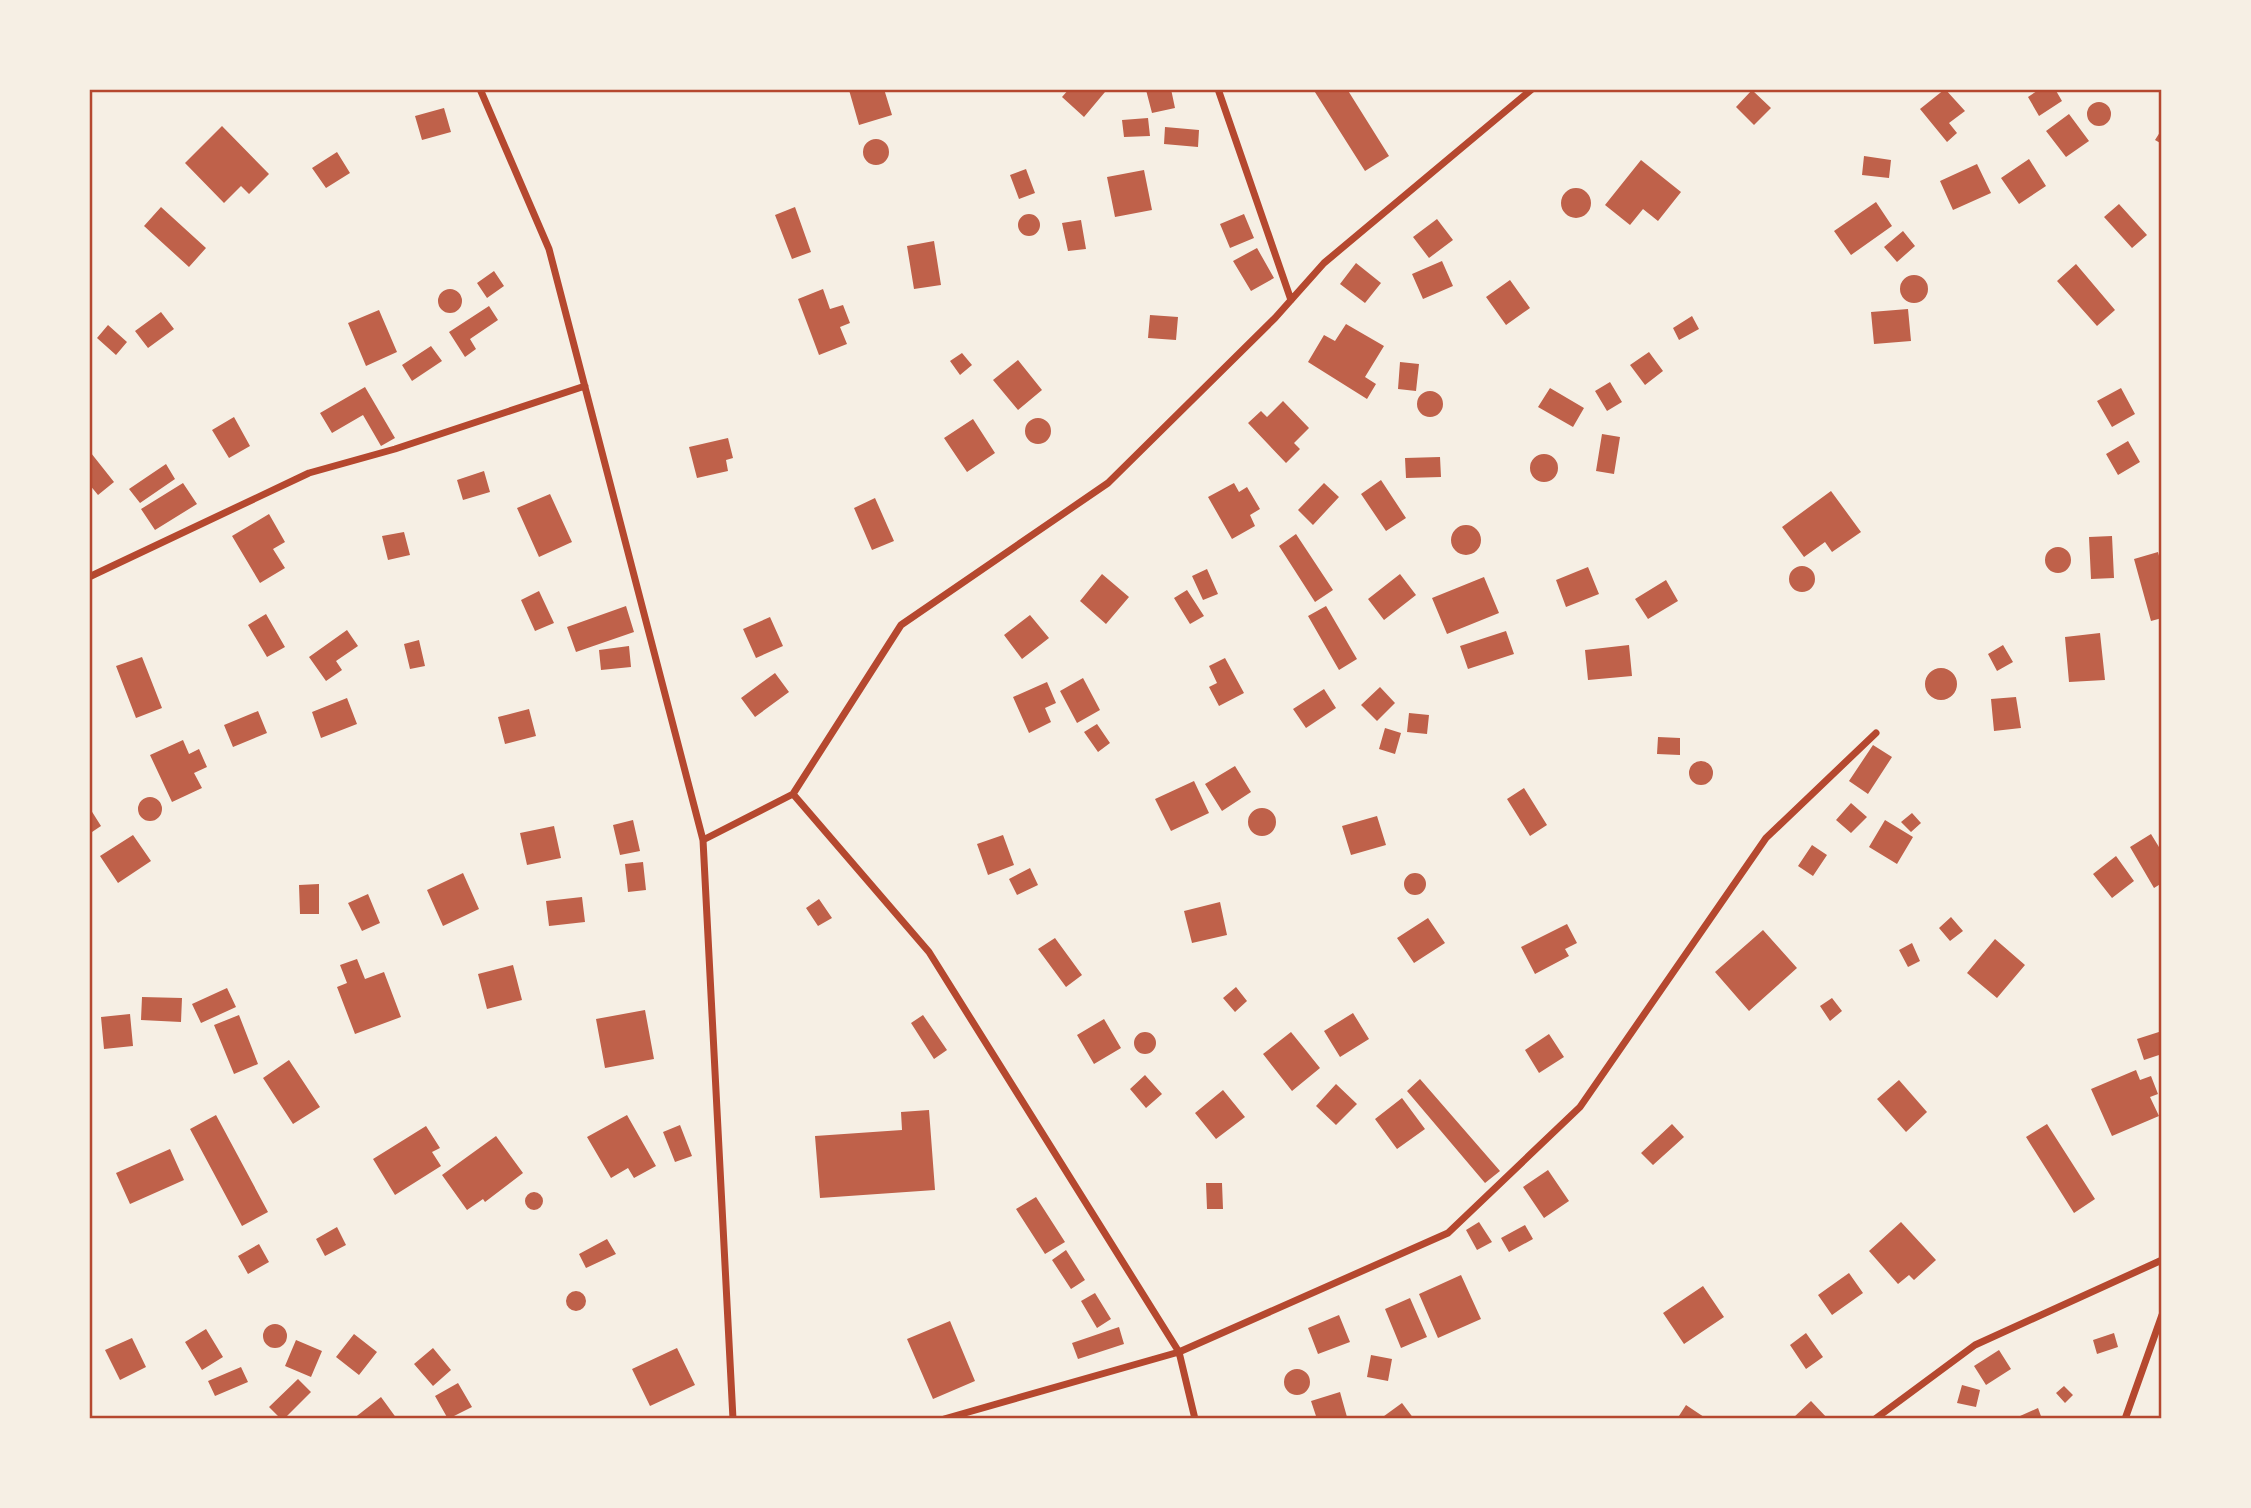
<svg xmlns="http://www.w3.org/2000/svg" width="2251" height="1508" viewBox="0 0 2251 1508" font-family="'Open Sans',sans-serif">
<rect width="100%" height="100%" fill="#f6efe4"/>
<!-- building -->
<path fill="#bf614a" d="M884,89L892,115L859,125L849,90Z
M1069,89H1102L1105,92L1084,117L1062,97Z
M1151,89H1171L1175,108L1152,113L1146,90Z
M1313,89H1347L1389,156L1365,171Z
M1945,89L1965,111L1949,123L1957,133L1947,142L1920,109Z
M2040,89H2055L2062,101L2039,116L2028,97Z
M1752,90L1771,108L1754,125L1736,107Z
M2087 114a12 12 0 1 1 24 0a12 12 0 1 1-24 0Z
M444,108L451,132L422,140L415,116Z
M2069,114L2089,141L2066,157L2046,131Z
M1148,118L1150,136L1124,137L1122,120Z
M222,126L269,174L249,194L241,186L224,203L185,163Z
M1165,127L1199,130L1198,147L1164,144Z
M2162,129V144L2155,140Z
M863 152a13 13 0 1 1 26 0a13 13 0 1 1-26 0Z
M337,152L350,173L326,188L312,168Z
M1864,156L1891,160L1889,178L1862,175Z
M2029,159L2046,186L2019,204L2001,178Z
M1641,160L1681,192L1658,221L1643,209L1630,225L1605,205Z
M1977,164L1991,193L1953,210L1940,181Z
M1026,169L1035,193L1019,199L1010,175Z
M1144,170L1152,210L1115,217L1107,177Z
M1561 203a15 15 0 1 1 30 0a15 15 0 1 1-30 0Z
M1876,202L1892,226L1851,255L1834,231Z
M2119,204L2147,235L2132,248L2104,217Z
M161,207L206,248L189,267L144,226Z
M795,207L811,252L792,259L775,215Z
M1018 225a11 11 0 1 1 22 0a11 11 0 1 1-22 0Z
M1244,214L1254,238L1230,248L1220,224Z
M1437,219L1453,240L1429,258L1413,237Z
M1081,220L1086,249L1068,251L1062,223Z
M1903,231L1915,246L1897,262L1884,247Z
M934,241L941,285L914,289L907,246Z
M1257,248L1274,278L1251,291L1233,261Z
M1442,261L1453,286L1423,299L1412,274Z
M1356,263L1381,283L1365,303L1340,284Z
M2076,264L2115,310L2097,326L2057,281Z
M494,271L504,286L487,298L477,283Z
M1900 289a14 14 0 1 1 28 0a14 14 0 1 1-28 0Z
M1510,280L1530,308L1506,325L1486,297Z
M823,289L830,309L843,305L850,323L840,327L847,344L819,355L798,299Z
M438 301a12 12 0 1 1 24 0a12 12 0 1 1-24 0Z
M489,306L498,320L470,339L476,349L465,357L449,332Z
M1908,309L1911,341L1874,344L1871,312Z
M379,310L397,352L366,366L348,323Z
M161,312L174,329L148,348L135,331Z
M1150,315L1178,317L1176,340L1148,338Z
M1692,316L1699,329L1679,340L1673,328Z
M1346,324L1384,346L1365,377L1376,384L1367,399L1308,362L1324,335L1335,341Z
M108,325L127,342L116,355L97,338Z
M431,346L442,361L412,381L402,365Z
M1649,352L1663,371L1645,385L1630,365Z
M962,353L972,365L960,375L950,361Z
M1018,360L1042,390L1018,410L993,380Z
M1400,362L1419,364L1416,391L1398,389Z
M1610,382L1622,402L1607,411L1595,391Z
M365,387L395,438L381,446L363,415L332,433L320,413Z
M1550,388L1584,408L1573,427L1538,407Z
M2121,388L2135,414L2112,427L2097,401Z
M1417 404a13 13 0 1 1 26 0a13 13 0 1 1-26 0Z
M1283,401L1309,428L1294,443L1300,449L1286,463L1248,423L1261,411L1267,417Z
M234,417L250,446L229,458L212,430Z
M1025 431a13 13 0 1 1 26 0a13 13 0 1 1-26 0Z
M973,419L995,453L967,472L944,438Z
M1602,434L1620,437L1614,474L1596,471Z
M728,438L733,458L726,460L728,471L697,478L689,447Z
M2128,441L2140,462L2118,475L2106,454Z
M91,453L114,482L98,495L89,484V454Z
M1530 468a14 14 0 1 1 28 0a14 14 0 1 1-28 0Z
M1440,457L1441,477L1406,478L1405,458Z
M166,464L175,479L140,503L129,489Z
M484,471L490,492L463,500L457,480Z
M1381,480L1406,518L1386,531L1361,494Z
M183,483L197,504L155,530L141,509Z
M1234,483L1239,492L1247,487L1260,509L1250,515L1255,526L1232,539L1208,497Z
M1324,483L1339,497L1313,525L1298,510Z
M1831,491L1861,532L1832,552L1825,542L1804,557L1782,527Z
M550,494L572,542L539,557L517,508Z
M875,498L894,541L872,550L854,508Z
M269,514L285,542L273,549L285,568L260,583L232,536Z
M1451 540a15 15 0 1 1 30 0a15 15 0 1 1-30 0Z
M404,532L410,555L388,560L382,536Z
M1296,534L1333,590L1315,602L1279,546Z
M2112,536L2114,578L2091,579L2089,537Z
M2045 560a13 13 0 1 1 26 0a13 13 0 1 1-26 0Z
M2158,552L2162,567V618L2151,621L2134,559Z
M1789 579a13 13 0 1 1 26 0a13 13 0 1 1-26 0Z
M1588,567L1599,594L1566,607L1556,580Z
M1207,569L1218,594L1203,600L1192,576Z
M1102,574L1129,597L1106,624L1080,601Z
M1400,574L1416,595L1384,620L1368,599Z
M1484,577L1499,613L1447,634L1432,598Z
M1666,580L1678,601L1648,619L1635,599Z
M1187,590L1204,616L1190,624L1174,598Z
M539,591L554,623L535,631L521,600Z
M626,606L634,632L576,652L567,627Z
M1326,606L1357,659L1339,670L1308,616Z
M266,614L285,647L267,657L248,625Z
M1030,615L1049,638L1022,659L1004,635Z
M770,617L783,646L756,658L743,629Z
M347,630L358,646L336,661L342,670L326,681L309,657Z
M1506,631L1514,654L1468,669L1460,646Z
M2100,633L2105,680L2069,682L2065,637Z
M419,640L425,666L410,669L404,644Z
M1629,645L1632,676L1588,680L1585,650Z
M2003,645L2013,662L1997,671L1988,654Z
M629,646L631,667L601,670L599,650Z
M142,657L162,708L136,718L116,666Z
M1225,658L1244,693L1219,706L1209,687L1217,683L1209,666Z
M1925 684a16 16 0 1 1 32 0a16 16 0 1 1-32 0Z
M775,673L789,692L755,717L741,698Z
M1083,678L1100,710L1077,723L1060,691Z
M1047,682L1056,703L1045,708L1051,722L1029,733L1013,697Z
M1380,687L1395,703L1377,721L1361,705Z
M1324,689L1336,708L1306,728L1293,709Z
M2016,697L2021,728L1994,731L1991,699Z
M347,698L357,724L321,738L312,712Z
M529,709L536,736L505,744L498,717Z
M258,711L267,733L233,747L224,725Z
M1409,713L1429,715L1427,734L1407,732Z
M1097,724L1110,743L1098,752L1084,732Z
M1385,728L1401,733L1395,754L1379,749Z
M1658,737L1680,738V755L1657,754Z
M183,740L189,754L199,749L207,767L194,773L202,788L172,802L150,755Z
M1873,745L1892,757L1868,794L1849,781Z
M1689 773a12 12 0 1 1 24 0a12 12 0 1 1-24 0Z
M1235,766L1251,792L1222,811L1205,784Z
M1194,781L1209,813L1171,831L1155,799Z
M1524,788L1547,825L1530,836L1507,799Z
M138 809a12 12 0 1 1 24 0a12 12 0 1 1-24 0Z
M1851,803L1867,817L1851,833L1836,820Z
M89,807L101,826L89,834Z
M1248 822a14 14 0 1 1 28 0a14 14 0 1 1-28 0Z
M1912,813L1921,823L1911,832L1901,822Z
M1377,816L1386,845L1351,855L1342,826Z
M633,820L640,851L620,855L613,825Z
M1885,820L1913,837L1897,864L1869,847Z
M554,826L561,858L527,865L520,833Z
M2151,834L2162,852V883L2154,888L2130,847Z
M133,835L151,861L118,883L100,856Z
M1003,835L1014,865L988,875L977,844Z
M1812,845L1827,855L1813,876L1798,866Z
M2116,856L2134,881L2112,898L2093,874Z
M643,862L646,890L628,892L625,864Z
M1030,868L1038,885L1017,895L1009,879Z
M463,873L479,909L443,926L427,890Z
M1404 884a11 11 0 1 1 22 0a11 11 0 1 1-22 0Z
M319,884V914H300L299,885Z
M368,894L380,923L362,931L348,903Z
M582,897L585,922L549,926L546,901Z
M819,899L832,918L818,926L806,908Z
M1220,902L1227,935L1192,943L1184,911Z
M1951,917L1963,931L1950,941L1939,928Z
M1428,918L1445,943L1414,963L1397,938Z
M1567,924L1577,943L1565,949L1569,956L1535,974L1521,947Z
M1763,930L1797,968L1749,1011L1715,972Z
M1055,938L1082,975L1066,987L1038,949Z
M1995,939L2025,965L1997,998L1967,973Z
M1912,943L1920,961L1908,967L1899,950Z
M357,959L365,979L384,972L401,1017L355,1034L337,987L347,983L340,965Z
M513,965L522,1000L487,1009L478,974Z
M1236,987L1247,1001L1235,1012L1223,998Z
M227,988L236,1007L201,1023L192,1004Z
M142,997L182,998L181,1022L141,1020Z
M1832,998L1842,1011L1830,1021L1820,1006Z
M645,1010L654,1059L605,1068L596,1019Z
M1353,1013L1369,1039L1340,1057L1324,1031Z
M130,1014L133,1046L104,1049L101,1017Z
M239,1015L258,1064L234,1074L214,1025Z
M923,1015L947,1050L934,1059L911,1023Z
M1104,1019L1121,1048L1094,1064L1077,1035Z
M2162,1031V1054L2144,1060L2137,1039Z
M1291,1032L1320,1068L1292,1091L1263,1054Z
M1134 1043a11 11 0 1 1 22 0a11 11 0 1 1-22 0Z
M1549,1034L1564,1057L1539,1073L1525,1050Z
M289,1060L320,1107L293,1124L263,1078Z
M2136,1070L2140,1080L2151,1076L2158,1094L2150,1097L2159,1116L2112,1136L2091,1089Z
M1145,1075L1162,1094L1146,1108L1130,1089Z
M1420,1079L1500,1171L1485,1183L1407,1091Z
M1899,1080L1927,1112L1906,1132L1877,1099Z
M1336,1084L1357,1104L1336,1125L1316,1106Z
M1223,1090L1245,1117L1216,1139L1195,1113Z
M1402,1098L1425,1129L1397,1149L1375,1119Z
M929,1110L935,1190L820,1198L815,1136L902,1130L901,1112Z
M216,1115L268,1212L242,1226L190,1129Z
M627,1115L656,1166L634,1178L628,1168L611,1178L587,1137Z
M1672,1124L1684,1137L1653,1165L1641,1153Z
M2047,1124L2095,1199L2074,1213L2026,1137Z
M680,1125L692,1156L675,1162L663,1132Z
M426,1126L440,1148L432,1152L441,1166L395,1195L373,1159Z
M496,1136L523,1173L485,1202L483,1199L467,1210L442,1175Z
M170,1149L184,1180L130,1204L116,1173Z
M1548,1170L1569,1201L1544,1218L1523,1187Z
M1206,1183H1222L1223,1209H1207Z
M525 1201a9 9 0 1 1 18 0a9 9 0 1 1-18 0Z
M1036,1197L1065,1242L1045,1254L1016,1209Z
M1479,1222L1492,1242L1477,1250L1466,1230Z
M1901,1222L1936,1260L1914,1280L1909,1275L1898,1284L1869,1251Z
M1525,1225L1533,1239L1509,1252L1501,1238Z
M337,1227L346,1245L325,1256L316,1239Z
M607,1239L616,1254L586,1268L579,1254Z
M259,1244L269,1262L248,1274L238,1256Z
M1066,1250L1085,1280L1071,1289L1052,1260Z
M1849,1273L1863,1293L1832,1315L1818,1295Z
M1461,1275L1481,1319L1438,1338L1419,1294Z
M1703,1286L1724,1317L1684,1344L1663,1313Z
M566 1301a10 10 0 1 1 20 0a10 10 0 1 1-20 0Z
M1095,1293L1111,1319L1097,1328L1081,1301Z
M1410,1298L1427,1337L1401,1348L1385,1309Z
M1339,1315L1350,1342L1318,1354L1308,1328Z
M950,1321L975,1381L933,1399L907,1339Z
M263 1336a12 12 0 1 1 24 0a12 12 0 1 1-24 0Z
M1119,1327L1124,1344L1078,1359L1072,1343Z
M206,1329L223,1357L202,1370L185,1342Z
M1806,1333L1823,1357L1806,1369L1790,1345Z
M2114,1333L2118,1347L2097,1354L2093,1340Z
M354,1334L377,1352L359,1375L336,1357Z
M132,1338L146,1367L120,1380L105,1350Z
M296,1340L322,1351L311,1377L285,1366Z
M433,1348L451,1370L433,1386L414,1364Z
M677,1348L695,1385L650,1406L632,1369Z
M1999,1350L2011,1369L1986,1385L1974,1366Z
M1371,1355L1392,1359L1388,1381L1367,1377Z
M241,1367L248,1382L215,1396L208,1381Z
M1284 1382a13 13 0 1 1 26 0a13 13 0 1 1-26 0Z
M298,1379L311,1392L284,1419H281L269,1407Z
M458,1383L472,1407L448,1419L435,1396Z
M1962,1385L1980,1390L1976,1407L1957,1403Z
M2064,1386L2073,1395L2065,1403L2056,1393Z
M1340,1392L1347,1417L1317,1419L1311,1401Z
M381,1397L397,1419H353Z
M1811,1401L1828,1419H1792Z
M1402,1403L1414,1419H1380Z
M1686,1405L1707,1419H1677Z
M2038,1408L2042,1419H2021L2020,1416Z"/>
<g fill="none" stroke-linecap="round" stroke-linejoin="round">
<!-- minor -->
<path stroke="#b5482f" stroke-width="7" d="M480,89L549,249L703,840L733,1419
M1218,89L1291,300
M89,577L309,473L395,449L585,386
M793,794L929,952L1179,1352L1195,1419
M703,840L793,794L901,625L1108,483L1275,318L1324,263L1532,89
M944,1419L1179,1352L1448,1233L1580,1107L1766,838L1876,733
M1875,1419L1975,1345L2162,1260
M2125,1419L2162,1315"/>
</g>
<!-- border -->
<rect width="2251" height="1508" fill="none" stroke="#f6efe4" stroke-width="182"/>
<rect x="91" y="91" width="2069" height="1326" fill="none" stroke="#b5482f" stroke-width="2.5"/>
</svg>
